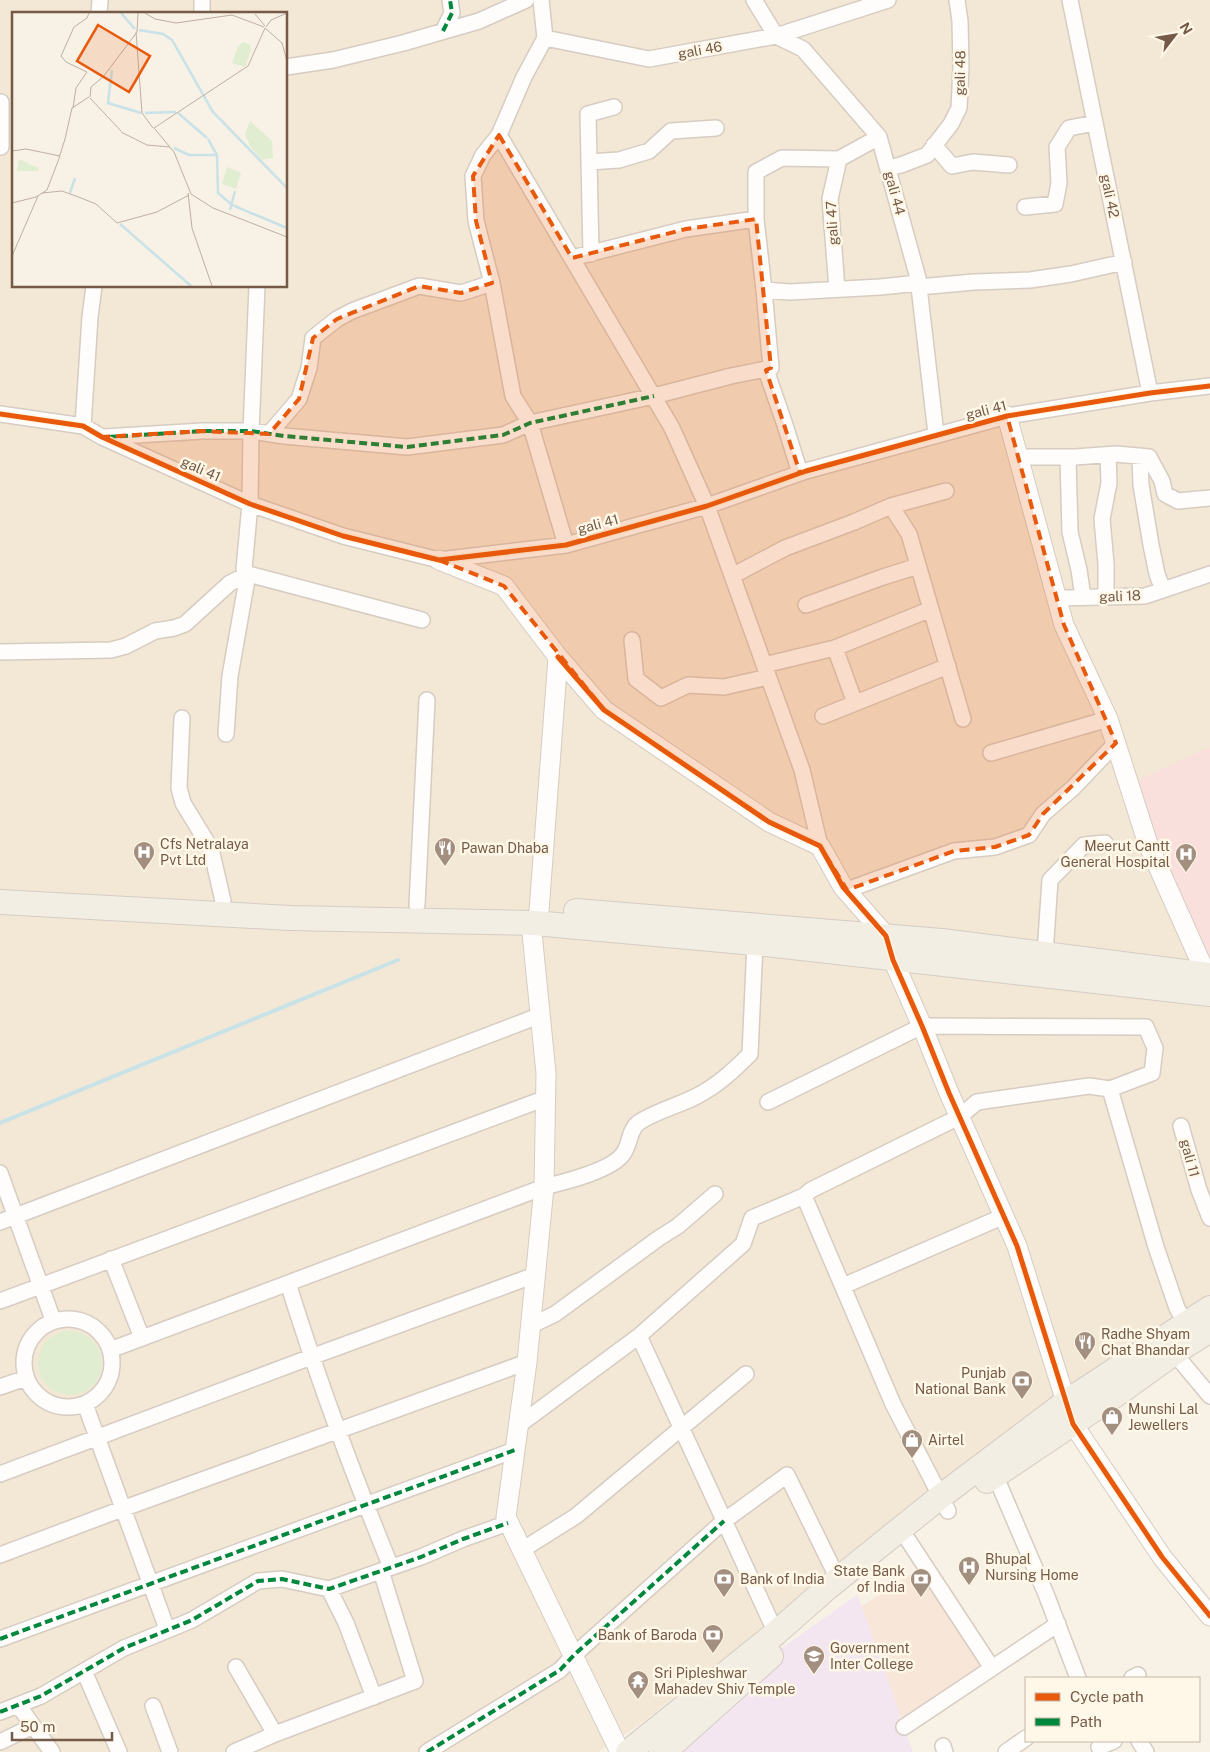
<svg xmlns="http://www.w3.org/2000/svg" width="1210" height="1752" viewBox="0 0 1210 1752" font-family="'Public Sans',sans-serif">
<rect width="100%" height="100%" fill="#f7f1e6"/>
<!-- residential -->
<path fill="#f3e8d6" fill-rule="evenodd" d="M0,0H1210V1302L1052,1402L636,1727L598,1752H0ZM14,14H286V286H14Z"/>
<!-- commercial -->
<path fill="#f8e6d9" d="M922,1567L985,1664L906,1724L842,1619Z"/>
<!-- education -->
<path fill="#f4e6f0" d="M857,1595L868,1623L913,1752H634Z"/>
<!-- medical -->
<path fill="#f9e0dc" d="M1210,747V965L1194,964L1132,783Z"/>
<!-- green -->
<path fill="#e0edd0" d="M38 1363a32 32 0 1 1 64 0a32 32 0 1 1-64 0Z"/>
<g fill="none" stroke-linecap="round" stroke-linejoin="round">
<!-- stream -->
<path stroke="#c8e2e7" stroke-width="4" d="M0,1123L398,960"/>
<!-- minor casing -->
<g stroke="#d6ccc2" stroke-width="18">
<path id="minor" d="M541,0L545,38L649,59L776,36L888,0
M754,0L776,36L803,49L879,137L918,278L936,434
M1070,0L1150,393
M99,14L100,0
M202,14V0
M443,31L452,13L450,0
M545,38L524,77L499,135L672,428L707,506L802,770L820,846
M286,67L333,60L403,43L479,21L526,0
M1,102V147
M499,135L483,155L473,176L476,221L492,283L513,396L530,423L566,545
M879,137L839,159L782,158L756,172V219L764,290L790,292L880,287L919,283
M934,145L952,166L973,162L1009,165
M589,162L619,160L649,151L671,131L716,128
M888,168L901,165L927,155L951,124L959,108L961,67L960,21L957,0
M1025,207L1055,204L1059,183L1057,147L1069,128L1095,123
M591,254L588,114L614,107
M572,258L686,229L756,219
M257,286L251,431L250,504L244,569L248,574L422,620
M919,287L974,282L1030,280L1071,274L1124,262
M837,289L830,199L839,159
M766,370L785,425L800,473
M0,414L83,426L102,437L250,504L343,536L439,560L566,545L707,506L806,471L1007,416L1150,393L1210,386
M83,426L90,317L94,286
M269,434L299,399L309,368L313,338L337,319L352,311L419,286L461,293L492,283
M104,437L202,431H251L284,436L407,447L503,435L530,423L654,396L731,376L771,368L764,290
M1140,456L1141,485L1151,545L1157,574L1163,590
M1018,457H1075L1116,454L1149,457L1162,481L1165,494L1178,501L1210,498
M1068,457L1070,532L1079,570L1083,597
M891,506L946,491
M732,576L785,548L854,522L891,506L909,534L963,719
M1106,597V564L1102,519L1109,483L1108,455
M1057,598L1145,596L1210,574
M806,605L883,577L918,566
M632,640L636,679L661,698L688,685L724,687L768,677
M835,648L855,703
M0,652L111,650L126,646L155,631L174,628L185,624L230,583L248,574
M764,665L835,648L931,609
M823,716L948,666
M182,718L179,788L183,803L211,849L223,901
M226,734L230,676L248,574
M991,753L1108,719
M847,890L954,851L995,847L1029,835L1043,814L1073,788L1116,743
M417,905L427,700
M1045,954L1050,880L1084,845L1105,843
M1110,1089L1156,1247L1177,1308L1186,1324
M1181,1126L1199,1190L1210,1218
M0,1173L53,1320
M804,1196L893,1404L948,1511
M0,1222L541,1015
M111,1259L142,1338
M288,1283C318,1380 353,1474 391,1567
M843,1286L1004,1216
M0,1301L546,1098
M24 1363a44 44 0 1 1 88 0a44 44 0 1 1-88 0Z
M530,1326L555,1314L659,1238L678,1226L715,1194
M639,1336L776,1633
M110,1350L544,1187C564,1182 611,1171 623,1154C630,1145 629,1130 638,1123C655,1111 678,1106 697,1096C718,1085 733,1071 750,1054L755,943
M1174,1353L1210,1396
M0,1387L26,1378
M85,1404L167,1629
M519,1425L639,1336L743,1244L752,1218L804,1196L811,1190L959,1117L977,1102L1089,1086L1110,1089L1152,1073L1155,1048L1146,1027L922,1026L768,1102
M0,1474L311,1357L535,1275
M995,1475L1046,1594L1078,1678
M908,1540L992,1668
M522,1550L576,1516L746,1374
M0,1555L122,1509L527,1362
M329,1589L346,1623L374,1697
M0,1639L515,1450
M236,1667L275,1734
M84,1671L119,1752
M1132,1678L1138,1675
M18,1705L52,1752
M153,1706L170,1752
M0,1712L41,1696L124,1648L192,1620L258,1581L282,1579L329,1589L421,1557L463,1539L508,1523
M904,1727L1058,1624
M1139,1741L1146,1752
M0,1742L33,1726
M943,1746L945,1752
M1099,1747L1114,1741
M234,1752L275,1734L415,1681L381,1571
M427,1752L560,1670L574,1655L724,1521L787,1475L838,1579
M1006,1752L1026,1738"/>
</g>
<!-- tertiary casing -->
<g stroke="#d6ccc2" stroke-width="21">
<path id="tertiary" d="M1007,416L1064,625L1108,719L1148,844L1206,974
M439,560L504,586L558,657L539,911
M558,657L604,710L769,822L820,846L843,887L886,936L893,960L922,1026L949,1093L1017,1246L1073,1424L1162,1557L1210,1616
M531,923L546,1073L544,1187L527,1362L506,1517L620,1752"/>
</g>
<!-- primary casing -->
<g stroke="#d5ccc4" stroke-width="26">
<path id="primary" d="M0,902L290,918L534,923L755,943L1210,994
M576,911L942,941L1210,975
M987,1481L1120,1392L1174,1353L1210,1330
M628,1752L776,1633L827,1588L940,1497L1066,1402L1210,1308
M661,1752L675,1742L771,1656"/>
</g>
<!-- minor -->
<use href="#minor" stroke="#fefdfb" stroke-width="15"/>
<!-- tertiary -->
<use href="#tertiary" stroke="#fefdfb" stroke-width="19"/>
<!-- primary -->
<use href="#primary" stroke="#f2eee3" stroke-width="24"/>
<!-- quiet -->
<path stroke="#00873e" stroke-width="4" stroke-dasharray="8 4" stroke-linecap="butt" d="M443,31L452,13L450,0
M108,437L202,431H251L284,436L407,447L503,435L530,423L654,396
M0,1639L515,1450
M0,1712L41,1696L124,1648L192,1620L258,1581L282,1579L329,1589L421,1557L463,1539L508,1523
M427,1752L560,1670L574,1655L724,1521"/>
<!-- cycleway casing -->
<g stroke="#fff7e7" stroke-width="8">
<path id="cycleway" d="M0,414L83,426L102,437L250,504L343,536L439,560L566,545L707,506L806,471L1007,416L1150,393L1210,386
M558,657L604,710L769,822L820,846L843,887L886,936L893,960L922,1026L949,1093L1017,1246L1073,1424L1162,1557L1210,1616"/>
</g>
<!-- cycleway -->
<use href="#cycleway" stroke="#e8590c" stroke-width="5"/>
</g>
<!-- marked area -->
<path fill="#e8590c" fill-opacity="0.2" stroke="#e8590c" stroke-width="4" stroke-dasharray="10 6" stroke-linejoin="round" d="M499,135L572,258L686,229L756,219L771,368L766,370L800,473L1007,416L1064,625L1116,743L1043,814L1029,835L995,847L954,851L847,890L820,846L769,822L604,710L504,586L439,560L343,536L250,504L102,437L202,431L269,434L299,399L313,338L337,319L419,286L461,293L492,283L476,221L473,176Z"/>
<!-- icons -->
<defs>
<g id="restaurant-pin" transform="scale(1.125)"><path d="M0 17L-7.5 6A9.5 9.5 0 1 1 7.5 6Z" fill="#a28f7f" stroke="#fff7e7"/><path d="M-5-6h1v4h1v-4h1v4h1v-4h1v5L-1.5 .5V6h-2V.5L-5-1ZM5-6V6H3V1.5H1.5Q1.5-4 5-6Z" fill="#fff"/></g>
<g id="hospital-pin" transform="scale(1.125)"><path d="M0 17L-7.5 6A9.5 9.5 0 1 1 7.5 6Z" fill="#a28f7f" stroke="#fff7e7"/><path d="M-5-5h3v3.5h4V-5h3V5h-3V1.5h-4V5h-3Z" fill="#fff"/></g>
<g id="bank-pin" transform="scale(1.125)"><path d="M0 17L-7.5 6A9.5 9.5 0 1 1 7.5 6Z" fill="#a28f7f" stroke="#fff7e7"/><path d="M-6-4H6V4H-6ZM0-2.3a2.3 2.3 0 1 0 0 4.6a2.3 2.3 0 1 0 0-4.6Z" fill="#fff"/></g>
<g id="shop-pin" transform="scale(1.125)"><path d="M0 17L-7.5 6A9.5 9.5 0 1 1 7.5 6Z" fill="#a28f7f" stroke="#fff7e7"/><path d="M-5-2.5h2.3a2.7 3.5 0 0 1 5.4 0H5L5.5 6h-11ZM-1.5-2.5h3a1.5 2.3 0 0 0-3 0Z" fill="#fff"/></g>
<g id="school-pin" transform="scale(1.125)"><path d="M0 17L-7.5 6A9.5 9.5 0 1 1 7.5 6Z" fill="#a28f7f" stroke="#fff7e7"/><path d="M0-5L7-2L0 1L-7-2ZM-4 1L0 2.5L4 1V4Q0 6-4 4Z" fill="#fff"/></g>
<g id="temple-pin" transform="scale(1.125)"><path d="M0 17L-7.5 6A9.5 9.5 0 1 1 7.5 6Z" fill="#a28f7f" stroke="#fff7e7"/><path d="M0-6L5-2H3V0L6.5 2.5H4V6H1.5V3h-3V6H-4V2.5H-6.5L-3 0V-2H-5Z" fill="#fff"/></g>
</defs>
<g fill-rule="evenodd">
<use href="#restaurant-pin" x="445" y="848"/>
<use href="#hospital-pin" x="144" y="852"/>
<use href="#hospital-pin" x="1186" y="854"/>
<use href="#restaurant-pin" x="1085" y="1342"/>
<use href="#bank-pin" x="1022" y="1381"/>
<use href="#shop-pin" x="1112" y="1417"/>
<use href="#shop-pin" x="912" y="1440"/>
<use href="#hospital-pin" x="969" y="1567"/>
<use href="#bank-pin" x="724" y="1579"/>
<use href="#bank-pin" x="921" y="1579"/>
<use href="#bank-pin" x="713" y="1635"/>
<use href="#school-pin" x="814" y="1656"/>
<use href="#temple-pin" x="638" y="1681"/>
</g>
<g text-anchor="middle" dominant-baseline="central" stroke-width="5" stroke-linejoin="round" paint-order="stroke">
<!-- street labels -->
<g font-size="14" fill="#745a47" stroke="#fff7e7">
<text transform="translate(700 50) rotate(-10)">gali 46</text>
<text transform="translate(960 73) rotate(-89)">gali 48</text>
<text transform="translate(895 193) rotate(75)">gali 44</text>
<text transform="translate(1110 196) rotate(78)">gali 42</text>
<text transform="translate(832 223) rotate(-93)">gali 47</text>
<text transform="translate(986 410) rotate(-14)">gali 41</text>
<text transform="translate(201 469) rotate(24)">gali 41</text>
<text transform="translate(598 524) rotate(-15)">gali 41</text>
<text transform="translate(1120 596) rotate(-2)">gali 18</text>
<text transform="translate(1190 1158) rotate(75)">gali 11</text>
</g>
<!-- poi labels -->
<g font-size="14" fill="#745a47" stroke="#fff7e7" text-anchor="start">
<text x="160" y="844">Cfs Netralaya<tspan x="160" dy="16">Pvt Ltd</tspan></text>
<text x="1170" y="846" text-anchor="end">Meerut Cantt<tspan x="1170" dy="16">General Hospital</tspan></text>
<text x="461" y="848">Pawan Dhaba</text>
<text x="1101" y="1334">Radhe Shyam<tspan x="1101" dy="16">Chat Bhandar</tspan></text>
<text x="1006" y="1373" text-anchor="end">Punjab<tspan x="1006" dy="16">National Bank</tspan></text>
<text x="1128" y="1409">Munshi Lal<tspan x="1128" dy="16">Jewellers</tspan></text>
<text x="928" y="1440">Airtel</text>
<text x="985" y="1559">Bhupal<tspan x="985" dy="16">Nursing Home</tspan></text>
<text x="905" y="1571" text-anchor="end">State Bank<tspan x="905" dy="16">of India</tspan></text>
<text x="740" y="1579">Bank of India</text>
<text x="697" y="1635" text-anchor="end">Bank of Baroda</text>
<text x="830" y="1648">Government<tspan x="830" dy="16">Inter College</tspan></text>
<text x="654" y="1673">Sri Pipleshwar<tspan x="654" dy="16">Mahadev Shiv Temple</tspan></text>
</g>
</g>
<!-- overview -->
<g transform="translate(12 12)">
<rect width="275" height="275" fill="#f7f1e6"/>
<path d="M232,30L238,33L239,38L233,55L220,51L226,34ZM238,109L260,129L261,146L250,148L238,134L233,122ZM7,147L26,156L27,159H5ZM215,155L229,161L224,177L210,172Z" fill="#e0edd0"/>
<path fill="none" stroke="#c8e2e7" stroke-width="2.5" d="M109,1L123,17M127,18L151,22L160,28L201,100L275,176M100,58L96,91L129,101M133,101L164,100M166,101L195,126M196,127L205,143L206,181L220,193L275,216M162,136L177,143H204M58,181L63,166M218,198L223,179M108,212L179,274"/>
<path fill="none" stroke="#bfb0a1" stroke-width="1" d="M133,1L143,7L164,11L220,3L252,15M243,2L253,14M254,15L259,8L275,1M253,16L270,31L275,49M124,20L130,101L141,116M78,85L79,75L91,65L125,20L126,1M78,86L109,119M61,96L64,76L75,60L54,50L49,44L62,15L75,6L77,1M142,116L162,140L179,182L201,196L275,225M142,116L236,54L253,16M109,120L135,133L158,135M0,139L14,137L48,144L35,178L24,185L0,191M45,144L48,143L53,127L60,96L77,85M30,181L50,179L69,186L84,192L105,211L145,200L177,183M176,181L180,216L200,274M0,244L26,184"/>
<path fill="#e8590c" fill-opacity="0.15" stroke="#e8590c" stroke-width="2.5" d="M86,13L138,44L117,80L65,49Z"/>
<rect width="275" height="275" fill="none" stroke="#745a47" stroke-width="2.5"/>
</g>
<!-- legend -->
<rect x="1025" y="1677" width="175" height="65" fill="#fff7e7" stroke="#c7b8a7"/>
<rect x="1035" y="1693" width="25" height="8" fill="#e8590c" stroke="#c7b8a7"/>
<text x="1070" y="1702" font-size="15" fill="#745a47">Cycle path</text>
<rect x="1035" y="1718" width="25" height="8" fill="#00873e" stroke="#c7b8a7"/>
<text x="1070" y="1727" font-size="15" fill="#745a47">Path</text>
<!-- north arrow -->
<g transform="translate(1175 35) rotate(59)" stroke="#fff7e7" stroke-width="4" paint-order="stroke">
<path d="M0-4L9 19L0 12L-9 19Z" fill="#745a47"/>
<text y="-8" font-size="14" font-weight="bold" text-anchor="middle" fill="#745a47">N</text>
</g>
<!-- scale -->
<path d="M12 1732v8h100v-8" fill="none" stroke="#745a47" stroke-width="2.5"/>
<text x="20" y="1732" font-size="15" fill="#745a47" stroke="#fff7e7" stroke-width="4" paint-order="stroke">50 m</text>
</svg>
